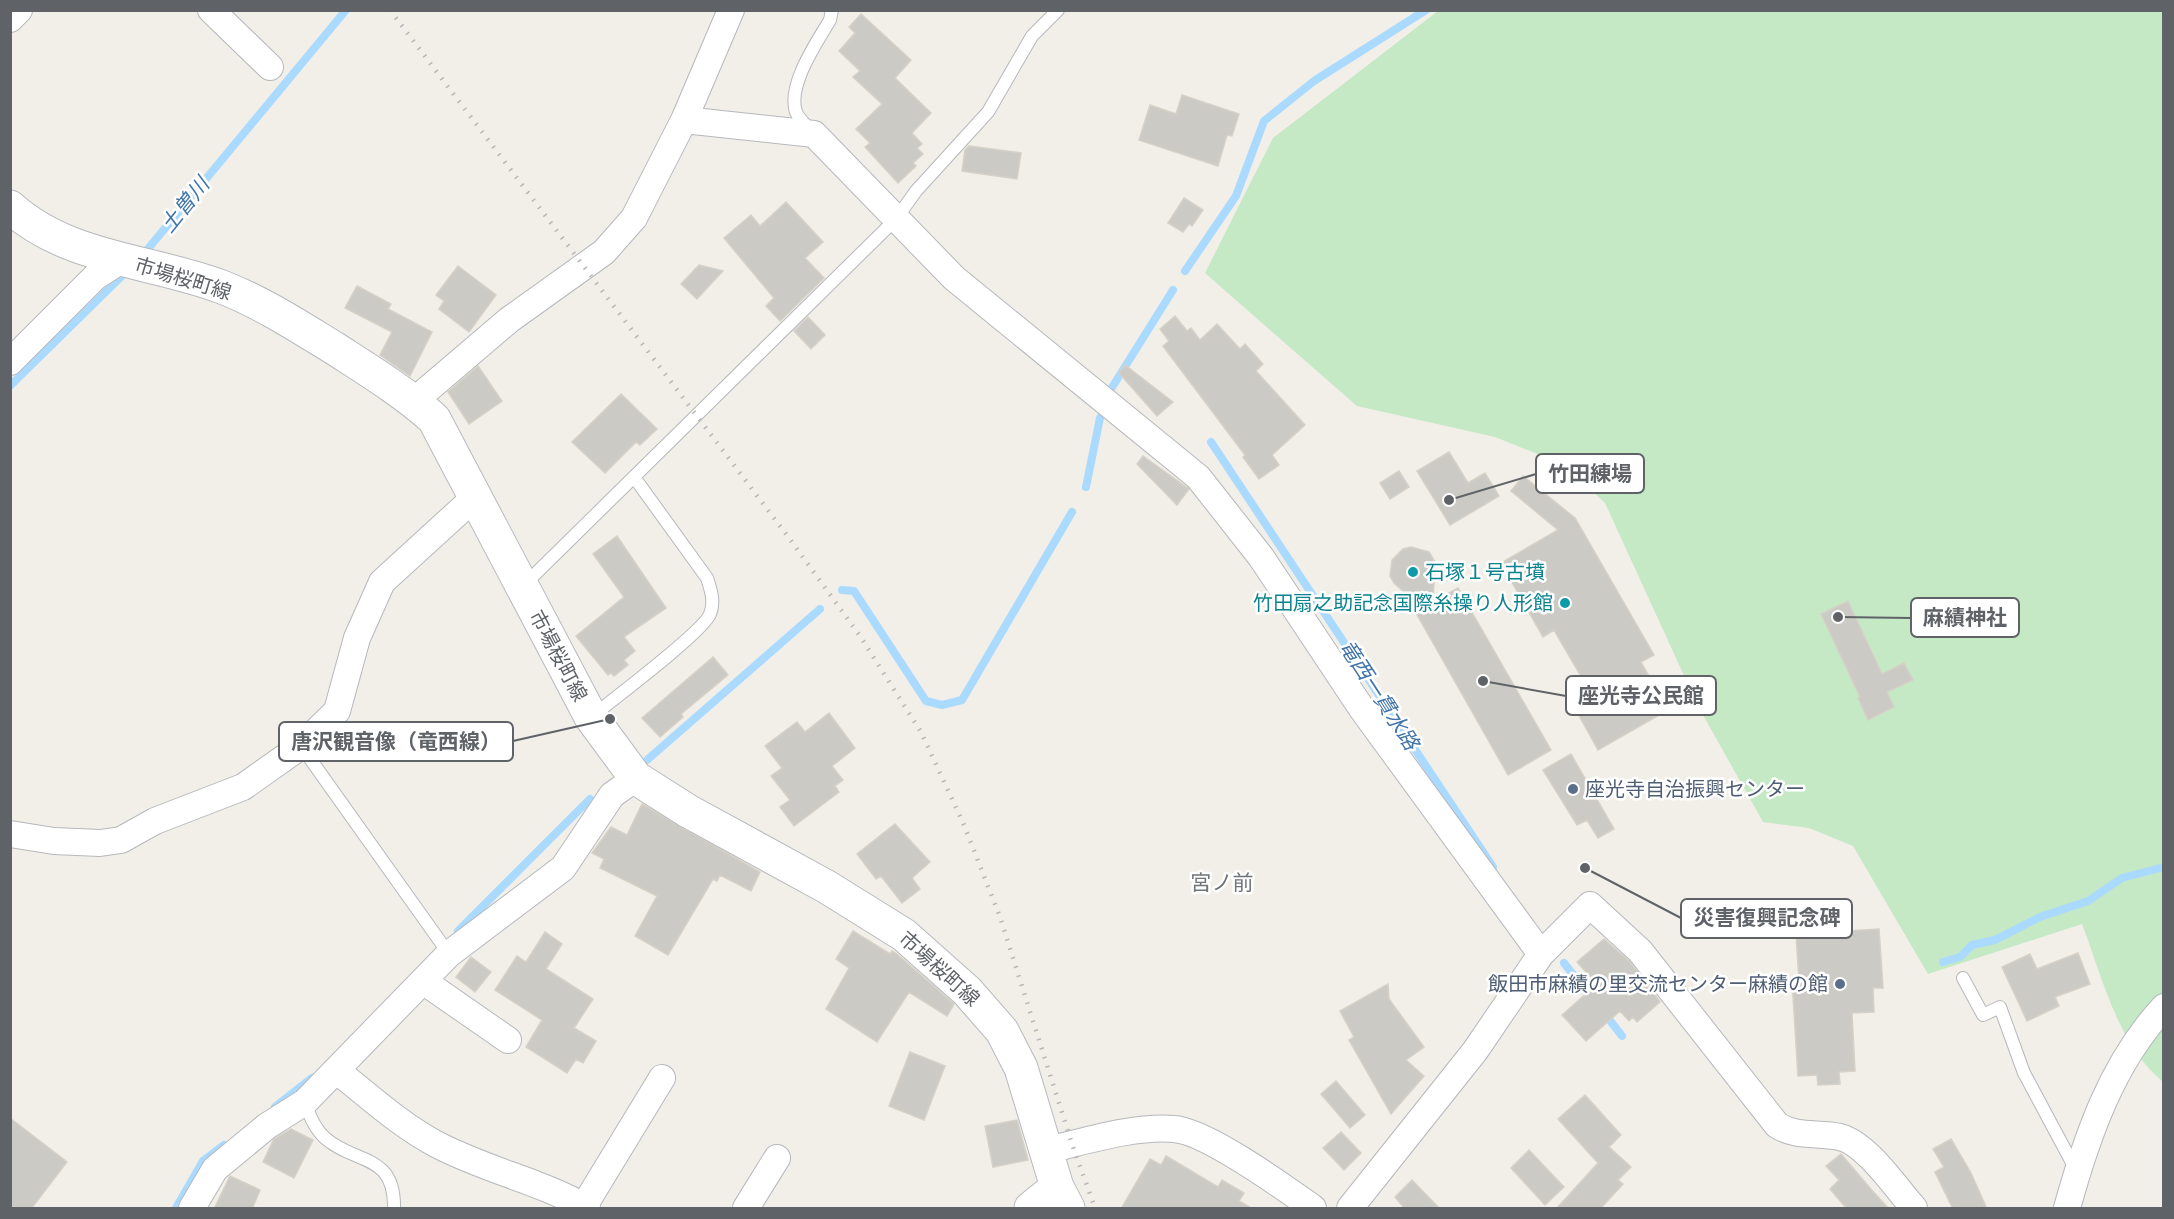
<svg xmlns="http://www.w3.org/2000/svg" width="2174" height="1219" viewBox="0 0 2174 1219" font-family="Karla,'Noto Sans JP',sans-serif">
<rect width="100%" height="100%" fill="#f1efe8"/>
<!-- green -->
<path fill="#c5e8c5" d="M1438,11H2163V1082C2117,1043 2103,979 2082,924L1928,974L1853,846L1809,828L1763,822L1698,706L1605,503L1565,465L1495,437L1357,406L1205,273L1273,138Z"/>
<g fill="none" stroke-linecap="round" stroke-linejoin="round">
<!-- stream -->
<path stroke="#aadaff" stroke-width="8" d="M142,256L346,10
M1185,271L1236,196L1264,121L1314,81L1426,10
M10,386L129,269
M1111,389L1173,290
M1211,442L1493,867
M1086,487L1100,418
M842,590L854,591L926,701L942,705L962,700L1072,512
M647,760L820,609
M458,931L590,799
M1943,962L1960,957L1972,945L1995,940L2040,917L2088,901L2122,878L2164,867
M1564,963L1593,1000
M1605,1014L1622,1036
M275,1107L312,1078
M176,1208L203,1161L224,1145"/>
</g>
<!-- building -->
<path fill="#cccac5" stroke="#d6d1c6" stroke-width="1.5" d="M861,14L911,60L895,78L931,113L912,133L922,144L917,148L923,154L913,163L916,166L898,183L865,147L870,143L856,129L882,104L853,77L860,71L839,51L855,33L849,27Z
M1182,95L1239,114L1232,136L1227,135L1218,166L1139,140L1150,105L1176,114Z
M969,146L1021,153L1017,179L962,171L965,150Z
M1184,198L1203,210L1192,226L1189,224L1183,232L1168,223Z
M786,202L823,242L805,258L824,278L780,321L766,306L774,298L724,238L751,215L760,226Z
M699,265L723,271L697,299L681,284Z
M458,266L496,295L469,332L439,309L444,301L436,295Z
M357,286L391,304L388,309L432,332L410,376L380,355L392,332L345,308Z
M1175,316L1187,331L1191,328L1200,340L1217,324L1240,349L1245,344L1263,364L1256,371L1305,425L1272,455L1279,465L1259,479L1243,457L1245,455L1163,346L1169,341L1160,329Z
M808,317L825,335L811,349L794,331Z
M1125,365L1173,402L1157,416L1119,373Z
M478,366L502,401L469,424L448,392Z
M621,394L657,429L640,445L636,442L605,473L572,442Z
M1449,452L1468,483L1485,473L1499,496L1450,525L1417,471Z
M1143,456L1189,489L1177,505L1137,464Z
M1399,471L1409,487L1390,499L1380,483Z
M1523,476L1575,518L1654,655L1641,662L1668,710L1598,750L1571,701L1589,690L1554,630L1543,637L1501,563L1558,530L1511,491Z
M617,536L666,608L624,637L635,651L624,660L628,665L614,676L611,673L608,675L576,636L624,597L593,554Z
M1411,547L1429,552L1435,562L1433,602L1458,588L1551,750L1508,775L1404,592L1394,583L1390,576L1392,560L1403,549Z
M1848,601L1882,674L1904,663L1913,680L1887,692L1894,707L1868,720L1858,698L1860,697L1821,614Z
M713,657L728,675L681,714L683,717L660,737L642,718Z
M829,713L855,748L832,766L843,780L835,786L839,792L794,826L780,807L790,800L771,776L782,768L765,746L797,722L805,732Z
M1571,754L1614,829L1598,838L1587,820L1577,825L1543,770Z
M642,804L760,872L751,891L720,875L717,881L713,879L668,955L635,936L657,896L600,868L604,859L592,853L611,827L627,835Z
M895,824L930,862L912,878L920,889L902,903L881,876L876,879L857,854Z
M1879,929L1883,988H1873L1874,1012L1852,1013L1855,1071L1839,1072L1840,1084L1818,1085L1817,1075L1798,1076L1792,980H1799L1796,934Z
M853,931L890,954L892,951L897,954L954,1004L947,1016L909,992L877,1042L826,1009L849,968L836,959Z
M545,932L562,944L546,969L593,999L574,1028L596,1041L583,1063L576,1059L567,1073L526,1047L542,1020L495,990L517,956L526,962Z
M1604,939L1629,961L1660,1002L1637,1022L1633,1017L1629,1021L1620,1011L1586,1041L1562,1015L1597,984L1577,962Z
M2078,953L2090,984L2055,997L2059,1006L2027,1021L2002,967L2030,954L2037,969Z
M471,957L491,972L475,992L456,977Z
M1388,984L1389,999L1424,1047L1406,1060L1424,1076L1391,1114L1349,1040L1354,1037L1340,1011Z
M910,1052L945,1066L924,1120L889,1106Z
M1336,1081L1365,1115L1350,1128L1321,1094Z
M1585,1095L1621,1135L1609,1147L1631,1167L1618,1180L1623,1184L1600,1209H1556L1598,1163L1558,1119Z
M10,1118L67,1162L31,1209H10Z
M1017,1120L1028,1160L993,1167L985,1126Z
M291,1129L313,1140L294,1178L263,1162L274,1139Z
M1341,1132L1361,1153L1344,1170L1323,1148Z
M1951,1139L1971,1173L1987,1209H1953L1935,1172L1944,1167L1933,1149Z
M1529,1150L1564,1187L1545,1205L1511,1168Z
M1841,1154L1870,1188L1889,1209H1847L1830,1189L1839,1180L1826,1166Z
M1166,1156L1218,1187L1222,1180L1244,1193L1239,1201L1253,1209H1121L1150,1159L1161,1165Z
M230,1176L260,1190L252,1209H214Z
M1412,1180L1440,1209H1405L1395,1197Z"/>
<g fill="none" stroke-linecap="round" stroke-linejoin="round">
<!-- lane casing -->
<g stroke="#b5b8bc" stroke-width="14">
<path id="lane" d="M811,131C807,126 798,118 796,112C787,85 817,42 830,20L832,10
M524,585L896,219L916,191L988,112L1032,36L1058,10
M591,717C611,701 704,631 710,614C715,602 711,590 707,578L634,477
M301,746L449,954
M1963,978L1983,1015L2000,1007L2024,1073L2076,1170
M305,1102C309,1115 314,1128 325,1138C356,1165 395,1153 394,1208"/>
</g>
<!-- street casing -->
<g stroke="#b5b8bc" stroke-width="28">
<path id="street" d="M211,10L270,67
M10,19L19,10
M684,120L814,134L954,278L1198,477L1261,557L1362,709L1541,954
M10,362L95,277L120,261
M414,401L509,320L604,252L634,218L684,120L731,10
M10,834L54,841L100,843L121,840L155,821L243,787L301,746L337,711L357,638L382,582L474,498
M423,981L508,1040
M337,1071C369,1096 400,1125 436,1144C485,1170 540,1181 587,1208
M1047,1150C1087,1141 1132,1126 1174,1129C1206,1131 1285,1188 1313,1208
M584,1206L662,1078
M192,1208L215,1169L267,1126L305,1102L449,954L563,868L612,795L636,778
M746,1208L777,1158
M1350,1208L1475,1051L1541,954L1590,905L1640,951L1777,1125C1797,1138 1817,1132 1840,1137C1867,1144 1896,1188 1914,1208
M2067,1208C2087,1136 2112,1063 2164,1007"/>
</g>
<!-- secondary casing -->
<g stroke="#b6babf" stroke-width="35">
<path id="secondary" d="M10,207C69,260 151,260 222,287C261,302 298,326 334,348C368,370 404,392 434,419L591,717L636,778L688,811L827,887L904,935L967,991L1002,1031L1021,1068L1057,1187L1068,1208
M1031,1208L1057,1187"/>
</g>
<!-- lane -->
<use href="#lane" stroke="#fff" stroke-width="12"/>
<!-- street -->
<use href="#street" stroke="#fff" stroke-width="26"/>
<!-- secondary -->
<use href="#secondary" stroke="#fff" stroke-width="33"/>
<!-- rail -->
<path stroke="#b6b7b8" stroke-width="4.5" stroke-dasharray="1.5 8" stroke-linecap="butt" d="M390,10L789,538L860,636L921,732L964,825L1000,917L1072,1144L1095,1208"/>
</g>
<!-- markers -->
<g fill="#0f9aa8" stroke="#fff" stroke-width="2">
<circle cx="1413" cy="572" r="6"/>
<circle cx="1565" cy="603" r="6"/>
</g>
<g fill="#5c6f8a" stroke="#fff" stroke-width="2">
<circle cx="1573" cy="789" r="6"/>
<circle cx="1840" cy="984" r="6"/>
</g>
<g text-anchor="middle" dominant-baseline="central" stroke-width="5" stroke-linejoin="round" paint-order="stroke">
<!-- street labels -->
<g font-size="20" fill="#5f6368" stroke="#fff">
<text transform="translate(183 279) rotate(17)">市場桜町線</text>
<text transform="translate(558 656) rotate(62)">市場桜町線</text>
<text transform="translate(939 969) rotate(42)">市場桜町線</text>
</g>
<!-- culture labels -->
<g font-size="20" fill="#0d838f" stroke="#fff" text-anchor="start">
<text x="1425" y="572">石塚１号古墳</text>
<text x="1553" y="603" text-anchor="end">竹田扇之助記念国際糸操り人形館</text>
</g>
<!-- service labels -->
<g font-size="20" fill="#4e5e75" stroke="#fff" text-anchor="start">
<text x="1585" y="789">座光寺自治振興センター</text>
<text x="1828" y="984" text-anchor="end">飯田市麻績の里交流センター麻績の館</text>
</g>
<!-- water labels -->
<g font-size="21" font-style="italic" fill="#4174aa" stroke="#fff">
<text transform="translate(185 205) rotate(-51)">土曽川</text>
<text transform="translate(1379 695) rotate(57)">竜西一貫水路</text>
</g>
<!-- neighbourhood labels -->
<g font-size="21" fill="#70757a" stroke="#fff">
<text x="1222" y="883">宮ノ前</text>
</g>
</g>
<!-- callouts -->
<path fill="none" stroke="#5f6368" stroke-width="2" d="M1449 500L1536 474M1838 617L1911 618M1483 681L1566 696M610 719L513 741M1585 868L1681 918"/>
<g fill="#5f6368" stroke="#fff" stroke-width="2">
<circle cx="1449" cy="500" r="6"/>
<circle cx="1838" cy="617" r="6"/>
<circle cx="1483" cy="681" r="6"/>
<circle cx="610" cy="719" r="6"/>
<circle cx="1585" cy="868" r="6"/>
</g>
<g fill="#fff" stroke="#5f6368" stroke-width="2">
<rect x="1536" y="454" width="108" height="39" rx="6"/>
<rect x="1911" y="598" width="108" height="39" rx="6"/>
<rect x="1566" y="676" width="150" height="39" rx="6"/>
<rect x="279" y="722" width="234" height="39" rx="6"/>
<rect x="1681" y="899" width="171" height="39" rx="6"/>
</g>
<g font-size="21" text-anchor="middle" font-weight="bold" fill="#5f6368">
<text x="1590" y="481">竹田練場</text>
<text x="1965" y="625">麻績神社</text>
<text x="1641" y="703">座光寺公民館</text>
<text x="396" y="749">唐沢観音像（竜西線）</text>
<text x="1767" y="925">災害復興記念碑</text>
</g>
<!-- border -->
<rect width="2174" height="1219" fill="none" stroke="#5f6368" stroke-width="24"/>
</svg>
